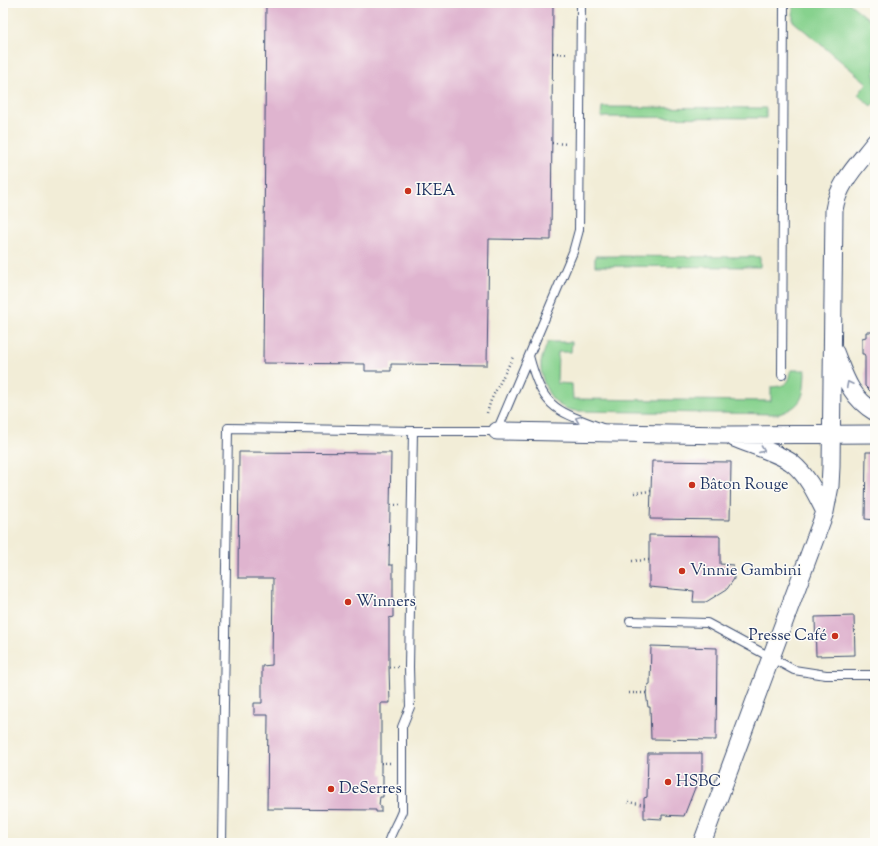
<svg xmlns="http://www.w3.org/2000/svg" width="878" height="846" viewBox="0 0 878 846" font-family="'Sorts Mill Goudy',serif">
<rect width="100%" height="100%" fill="#fdfcf7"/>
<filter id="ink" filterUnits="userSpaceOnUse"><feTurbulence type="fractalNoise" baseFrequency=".025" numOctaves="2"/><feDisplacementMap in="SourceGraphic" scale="8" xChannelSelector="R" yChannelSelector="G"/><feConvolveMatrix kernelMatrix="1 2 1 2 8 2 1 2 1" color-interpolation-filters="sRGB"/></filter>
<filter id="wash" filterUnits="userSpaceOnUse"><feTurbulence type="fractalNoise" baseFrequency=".012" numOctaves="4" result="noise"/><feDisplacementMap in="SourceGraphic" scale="16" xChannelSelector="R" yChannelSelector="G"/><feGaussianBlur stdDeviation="0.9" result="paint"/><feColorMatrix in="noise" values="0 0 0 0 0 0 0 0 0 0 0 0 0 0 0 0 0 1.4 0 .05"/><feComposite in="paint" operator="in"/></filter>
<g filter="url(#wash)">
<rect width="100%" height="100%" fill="#f2edd7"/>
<!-- green -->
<path fill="#87d28e" stroke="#518076" d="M793,3H849L875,24V102L871,106L858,95L867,83L793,21Z
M602,107L766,108V118L601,117Z
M595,256L760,257V267L595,266Z
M548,342H572L571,352H558L557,383L572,384L573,399L771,401V387C785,386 790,384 791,370H805C804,395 805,405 779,414L576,411C571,410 565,409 561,406C548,398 540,379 541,363C542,356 545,349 548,342Z"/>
<g id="blocks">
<!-- building -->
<path fill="#dfb4cf" d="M266,3H553L551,240L489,239L487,365L391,364V371H365V364L263,363Z
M866,332H875V396L865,386V356L864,354H862V338L866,337Z
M239,452L391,453L389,565H393V617L389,618V667L390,703H381V774L383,775V797H380L379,805L381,806V812H376V810L267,809L268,715H254V703H262V666L272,665L273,578H238Z
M866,452H875V520L865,519Z
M652,461L731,462L730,520L650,519Z
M649,535L720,536V564L733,565L734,579L727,589L706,602H693L694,591L649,587Z
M854,616L855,655L816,656L815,617Z
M651,646L717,648L716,740L651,739L650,707H648L646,693L648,685L650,684Z
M648,753H702V770L684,816L662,815V819L644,818V798L647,797Z"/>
</g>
</g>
<g filter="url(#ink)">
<use href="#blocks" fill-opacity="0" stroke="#3b4c70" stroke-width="1"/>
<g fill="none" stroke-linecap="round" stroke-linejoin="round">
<!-- service casing -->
<g stroke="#3b4c70" stroke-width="10">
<path id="service" d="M873,3L875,5
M529,356C543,408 554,410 602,428
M782,375L784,3
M630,621L707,623L794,670L826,675H875
M222,843L228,428L413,431H497L573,252L579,230L581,3
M388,843C391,832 398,822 402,811V727L410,707L409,667L413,431"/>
</g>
<!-- minor casing -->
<g stroke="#3b4c70" stroke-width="19">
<path id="minor" d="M835,352C845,377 850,397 875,412
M497,431L726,435L875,434
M734,438C750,445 779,453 792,463C808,476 816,494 825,512
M702,843L825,512L830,486L831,467L834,210C838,183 859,163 875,142"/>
</g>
<!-- path -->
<path stroke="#3b4c70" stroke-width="2.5" stroke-dasharray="1 3" stroke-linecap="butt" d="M553,53L569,54
M552,143L568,144
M487,413L491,400L513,357
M634,493L651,491
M391,505H400
M632,561L649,560
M389,667H398
M629,693H646
M381,763H390
M628,802L645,805"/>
<!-- service -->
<use href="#service" stroke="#fff" stroke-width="8"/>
<!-- minor -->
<use href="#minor" stroke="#fff" stroke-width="17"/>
</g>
<!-- one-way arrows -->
<defs><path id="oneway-chevron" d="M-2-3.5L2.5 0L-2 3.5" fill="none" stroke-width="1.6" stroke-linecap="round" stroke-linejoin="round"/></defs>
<g stroke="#8d97ae">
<use href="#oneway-chevron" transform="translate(849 384) rotate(-117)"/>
<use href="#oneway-chevron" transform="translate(578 419) rotate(-159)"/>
<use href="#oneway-chevron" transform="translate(762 450) rotate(21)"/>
</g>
</g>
<!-- markers -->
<g fill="#c8321e" stroke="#fdfcf7" stroke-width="1.5">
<circle cx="408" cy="191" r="4"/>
<circle cx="692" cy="485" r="4"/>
<circle cx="682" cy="571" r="4"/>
<circle cx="348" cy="602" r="4"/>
<circle cx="835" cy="636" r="4"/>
<circle cx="668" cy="782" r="4"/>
<circle cx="331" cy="789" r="4"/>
</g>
<g text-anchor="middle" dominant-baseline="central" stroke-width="3" stroke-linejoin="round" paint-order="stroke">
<!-- poi labels -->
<g font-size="16" fill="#1b2f5e" stroke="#fdfcf7" text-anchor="start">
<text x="416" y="191">IKEA</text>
<text x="700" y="485">Bâton Rouge</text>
<text x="690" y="571">Vinnie Gambini</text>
<text x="356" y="602">Winners</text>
<text x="827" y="636" text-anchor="end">Presse Café</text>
<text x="676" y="782">HSBC</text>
<text x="339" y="789">DeSerres</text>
</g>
</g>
<!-- margin -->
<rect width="878" height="846" fill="none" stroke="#fdfcf7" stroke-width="16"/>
</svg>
